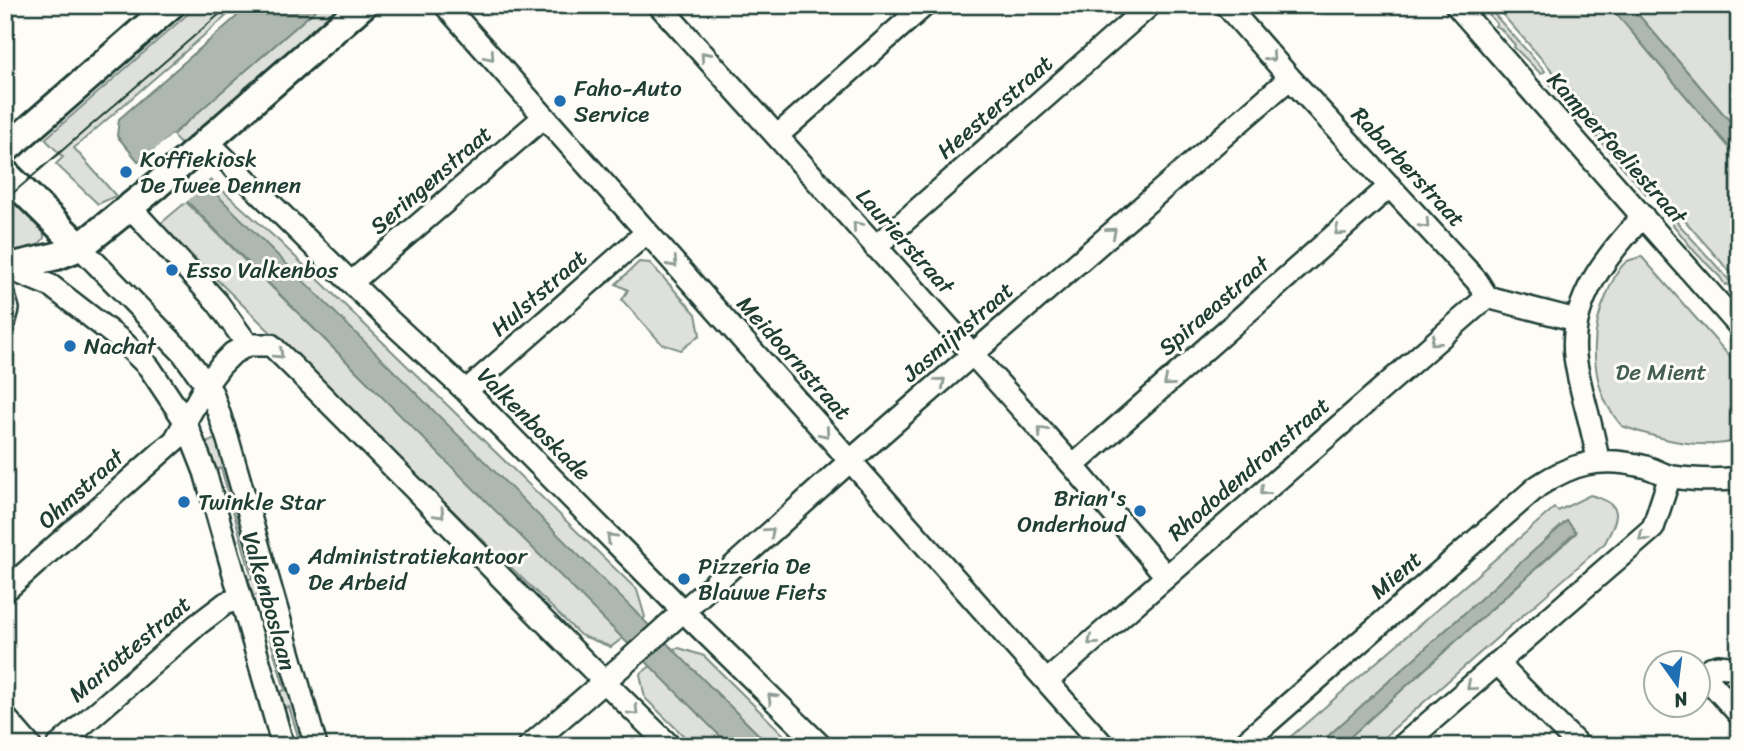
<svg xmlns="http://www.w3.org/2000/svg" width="1744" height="751" viewBox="0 0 1744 751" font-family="Sriracha,sans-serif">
<rect width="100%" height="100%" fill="#fdfcf7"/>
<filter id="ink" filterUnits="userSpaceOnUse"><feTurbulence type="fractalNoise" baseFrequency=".0143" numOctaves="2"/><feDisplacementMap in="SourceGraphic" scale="14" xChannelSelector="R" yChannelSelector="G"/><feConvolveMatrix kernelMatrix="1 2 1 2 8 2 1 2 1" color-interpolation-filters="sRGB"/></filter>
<g filter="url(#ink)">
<!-- green -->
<path fill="#dde0db" stroke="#7e8e88" stroke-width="2" d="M198,5H239L74,148L116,196L98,204L56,164L63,157L45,139Z
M321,5H345L183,147L172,135Z
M1480,5H1486L1545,71L1541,74L1514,47L1515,45L1500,28L1495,26L1497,24Z
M1494,5H1609L1739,159V282Z
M1630,5H1739V132Z
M1551,78L1647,187L1646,194L1582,120L1577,118L1578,116L1556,95L1557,93L1547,81Z
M211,180L280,242L637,590L645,617L642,621L205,185Z
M5,187L43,225L44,238L36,248L8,255L5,253Z
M1658,201L1739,291V298L1727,284L1725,285L1720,277L1695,252L1666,216L1662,214L1663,212L1655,204Z
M186,202L624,637L611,647L580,635L160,224Z
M1641,256L1739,367V440C1699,451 1660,439 1622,426C1590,391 1588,335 1607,294C1611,284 1617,269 1626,262C1631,258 1636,260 1641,256Z
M639,262L650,263L696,314L700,335L681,350L662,344L622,300L628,290L616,284Z
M218,438L308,746H301L289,707L280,709L276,693L285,690L257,595L248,597L243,581L252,578L221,468L211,471L203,444Z
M1590,495C1625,505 1619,515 1605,543L1374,746H1340L1576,533L1567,521L1317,746H1280L1554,508L1558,511Z
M679,648L704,656L795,746H770L671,649Z
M652,665L730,746H694L645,698L640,674Z"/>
<!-- water -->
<path fill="#aeb8b1" stroke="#75877f" stroke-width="2" d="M250,5H321L164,142L770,746H730L145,159L138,161L117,136L119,119Z
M1609,5H1630L1739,132V159Z
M1567,521L1576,532L1340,746H1317Z"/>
<!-- pier -->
<path fill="#fdfcf7" d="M172,135L174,138L168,142L208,183L184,204L144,163L138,164Z"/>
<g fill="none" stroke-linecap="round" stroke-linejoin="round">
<!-- minor casing -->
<g stroke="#1f3d34" stroke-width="26">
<path id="minor" d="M445,5L1104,746
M659,5L1073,466L1166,576
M1226,5L1290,78L1477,281L1487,297L1576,320
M1456,5L1739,326
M777,136L925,5
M207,141L390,321L466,391L682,610L821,746
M130,207L217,302L248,345
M80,247L183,353L212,393L228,440L316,746
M875,247L1150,5
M5,267L51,286L122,341L149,367L185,421L205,472L283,746
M352,282L544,117
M5,299L8,309L5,320
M466,391L646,233
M1598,461C1593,425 1579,390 1575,356C1569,300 1608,254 1643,216
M1073,466L1390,186
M5,591L175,440L206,385L221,365L233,353L248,345H271C406,477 534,615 670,746
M1497,663L1579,746
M1739,668L1718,666L1710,668V682L1739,714
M1047,681L1487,297
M5,717L30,746
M58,746L197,625L226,603L241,599
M529,746L630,659L850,461L1290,78
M1241,746L1538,486C1573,463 1601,456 1642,466C1653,468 1662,475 1673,477C1695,480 1717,481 1739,478
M1402,746L1653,528L1670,476"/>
</g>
<!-- major casing -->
<g stroke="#1f3d34" stroke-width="32">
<path id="major" d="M5,150L171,5
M5,173L80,247
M5,268L57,256L80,247L157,185L363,5"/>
</g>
<!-- minor -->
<use href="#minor" stroke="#fdfcf7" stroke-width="21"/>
<!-- major -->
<use href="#major" stroke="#fdfcf7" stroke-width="26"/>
<!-- tram -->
<path stroke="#1f3d34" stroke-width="2" d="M5,200L230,5"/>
</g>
<!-- one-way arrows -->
<defs><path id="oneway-chevron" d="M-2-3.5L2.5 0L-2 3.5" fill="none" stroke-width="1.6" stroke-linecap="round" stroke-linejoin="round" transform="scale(1.75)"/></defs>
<g stroke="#8e9c96">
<use href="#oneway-chevron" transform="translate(490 56) rotate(49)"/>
<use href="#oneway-chevron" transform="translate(705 56) rotate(-132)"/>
<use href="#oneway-chevron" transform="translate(1271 57) rotate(49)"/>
<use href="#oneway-chevron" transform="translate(1425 224) rotate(47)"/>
<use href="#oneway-chevron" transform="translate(857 226) rotate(-131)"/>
<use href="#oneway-chevron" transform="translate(1339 231) rotate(139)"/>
<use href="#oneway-chevron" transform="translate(1112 232) rotate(-41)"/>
<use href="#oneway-chevron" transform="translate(673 263) rotate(48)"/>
<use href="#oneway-chevron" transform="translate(1435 341) rotate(139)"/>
<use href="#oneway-chevron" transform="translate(279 354) rotate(43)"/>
<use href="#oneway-chevron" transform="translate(941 382) rotate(-41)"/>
<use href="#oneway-chevron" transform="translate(1168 382) rotate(139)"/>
<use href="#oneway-chevron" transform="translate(1042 431) rotate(-132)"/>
<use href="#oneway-chevron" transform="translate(825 433) rotate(49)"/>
<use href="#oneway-chevron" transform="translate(1264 491) rotate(139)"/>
<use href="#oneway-chevron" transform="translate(440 514) rotate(46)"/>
<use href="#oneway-chevron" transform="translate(770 532) rotate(-42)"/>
<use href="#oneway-chevron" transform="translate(1643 537) rotate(140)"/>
<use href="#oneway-chevron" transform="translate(611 538) rotate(-135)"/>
<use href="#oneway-chevron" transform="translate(1092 641) rotate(139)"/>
<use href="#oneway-chevron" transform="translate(1471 686) rotate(139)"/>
<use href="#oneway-chevron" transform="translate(772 698) rotate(-136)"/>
<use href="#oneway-chevron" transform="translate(634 711) rotate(44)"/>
</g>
</g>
<!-- markers -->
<g fill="#1f6fb2" stroke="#fdfcf7" stroke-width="2.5">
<circle cx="560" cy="101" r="7"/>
<circle cx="126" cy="172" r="7"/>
<circle cx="172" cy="270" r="7"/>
<circle cx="70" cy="346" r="7"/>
<circle cx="184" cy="502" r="7"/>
<circle cx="1140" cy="511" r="7"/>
<circle cx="294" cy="569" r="7"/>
<circle cx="684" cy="579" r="7"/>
</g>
<g text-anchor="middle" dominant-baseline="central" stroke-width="6" stroke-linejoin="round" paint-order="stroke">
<!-- poi labels -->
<g font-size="23" fill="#1f3d34" stroke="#fdfcf7" text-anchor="start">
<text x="574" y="88">Faho-Auto<tspan x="574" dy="26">Service</tspan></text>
<text x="140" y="159">Koffiekiosk<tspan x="140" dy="26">De Twee Dennen</tspan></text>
<text x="186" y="270">Esso Valkenbos</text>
<text x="84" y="346">Nachat</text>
<text x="1126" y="498" text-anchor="end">Brian's<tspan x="1126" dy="26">Onderhoud</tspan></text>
<text x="198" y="502">Twinkle Star</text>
<text x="308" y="556">Administratiekantoor<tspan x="308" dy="26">De Arbeid</tspan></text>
<text x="698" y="566">Pizzeria De<tspan x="698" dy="26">Blauwe Fiets</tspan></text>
</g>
<!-- street labels -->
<g font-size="23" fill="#1f3d34" stroke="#fdfcf7">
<text transform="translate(995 107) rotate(-41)">Heesterstraat</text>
<text transform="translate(1617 148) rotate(48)">Kamperfoeliestraat</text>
<text transform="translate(1408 167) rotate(47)">Rabarberstraat</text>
<text transform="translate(431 180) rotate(-41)">Seringenstraat</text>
<text transform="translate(905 241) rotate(48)">Laurierstraat</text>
<text transform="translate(539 293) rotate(-41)">Hulststraat</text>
<text transform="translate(1214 306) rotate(-41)">Spiraeastraat</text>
<text transform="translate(958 332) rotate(-41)">Jasmijnstraat</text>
<text transform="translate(794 358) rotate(48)">Meidoornstraat</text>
<text transform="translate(534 424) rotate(45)">Valkenboskade</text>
<text transform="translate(1249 469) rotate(-41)">Rhododendronstraat</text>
<text transform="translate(81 489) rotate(-42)">Ohmstraat</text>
<text transform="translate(1396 575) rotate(-41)">Mient</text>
<text transform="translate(269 601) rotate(74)">Valkenboslaan</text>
<text transform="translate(130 649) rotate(-40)">Mariottestraat</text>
</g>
<!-- park labels -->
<g font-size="23" fill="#455e55" stroke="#fdfcf7">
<text x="1661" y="372">De Mient</text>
</g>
</g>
<!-- margin -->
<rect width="1744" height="751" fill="none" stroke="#fdfcf7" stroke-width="28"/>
<rect x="14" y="14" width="1716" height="723" fill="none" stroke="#1f3d34" stroke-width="2.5" filter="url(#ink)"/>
<!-- north arrow -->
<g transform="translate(1677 684) rotate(166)"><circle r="33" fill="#fdfcf7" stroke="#a4b0a9" stroke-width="2"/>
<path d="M0-5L12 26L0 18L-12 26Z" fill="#1f6fb2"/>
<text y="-10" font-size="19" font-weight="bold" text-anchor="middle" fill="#1f3d34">N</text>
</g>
</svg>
